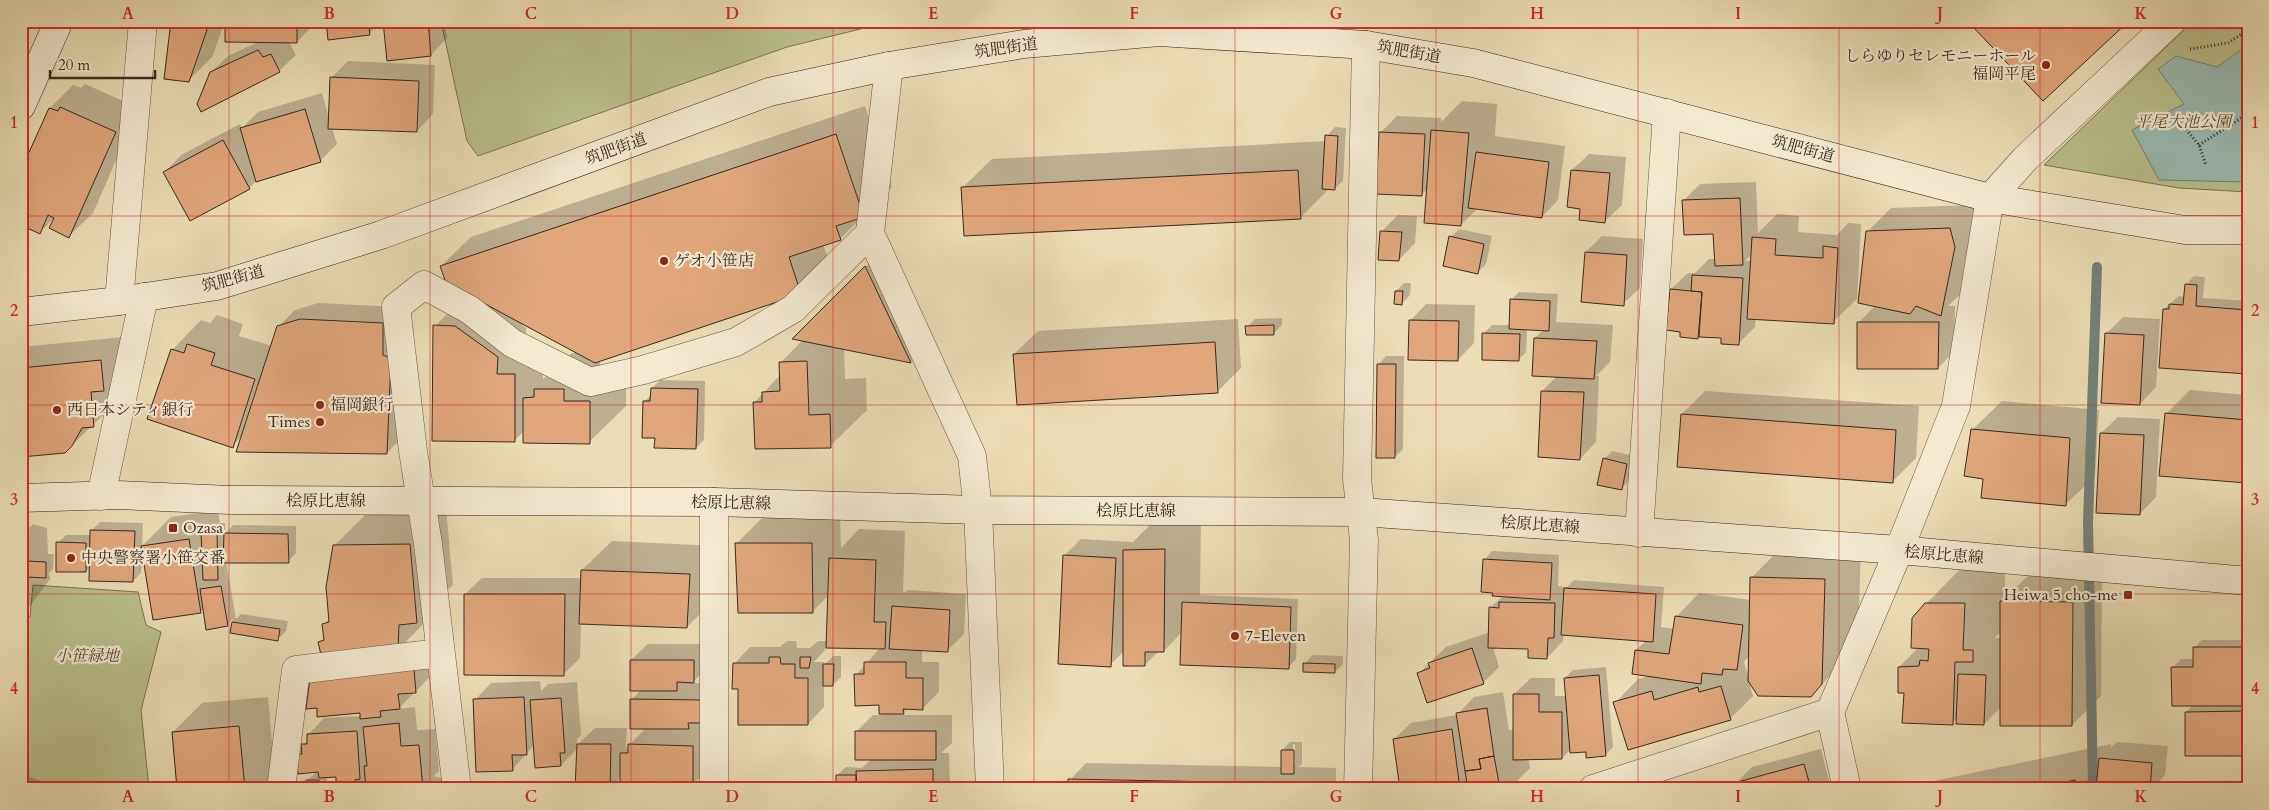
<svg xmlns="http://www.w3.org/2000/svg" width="2269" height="810" viewBox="0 0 2269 810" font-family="Cardo,'Noto Serif JP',serif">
<rect width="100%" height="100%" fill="#ebddb5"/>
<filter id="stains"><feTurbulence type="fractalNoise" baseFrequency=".004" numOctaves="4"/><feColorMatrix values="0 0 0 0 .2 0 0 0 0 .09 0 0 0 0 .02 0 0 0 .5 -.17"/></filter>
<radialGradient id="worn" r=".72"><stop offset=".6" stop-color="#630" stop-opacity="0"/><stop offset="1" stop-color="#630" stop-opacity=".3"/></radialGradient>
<!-- green -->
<path fill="#b9c08c" stroke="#7a7456" d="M441,21H893L787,47L478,156L467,141Z
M2193,21H2248V192L2179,188L2044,165Z
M33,585L138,592L146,625L161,632L141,710L149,789H47L21,782V625L30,616Z"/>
<!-- water -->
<path fill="#99bbb4" stroke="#738179" d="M2248,45V182L2159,180L2132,130L2184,104L2158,69L2176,56L2217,67Z"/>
<!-- shadow -->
<path fill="#0003" fill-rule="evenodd" d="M172,21H225L212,57L188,81Z
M227,21H313V25L297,42H289L296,55L279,71L211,72L228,56L260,41Z
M327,21H381L369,34Z
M384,21H445L447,38L431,55Z
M348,61L435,65L433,114L417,131L332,128L337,144L320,161L258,180L249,188L165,172L181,155L240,124L242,128L258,112L322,93L329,118L331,78Z
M85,84L139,108L93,213L69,236L56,216L40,232L24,225L21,228V173L50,108L73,85L81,88Z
M1462,101L1497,104L1495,136L1565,146L1558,200L1542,217L1478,208L1461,225L1428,188L1421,195L1381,132L1397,116L1441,118V122Z
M865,106L892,187L840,239L823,244L830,264L800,293L600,360V365H626V406L589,442L524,431L514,441L435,326L464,297L441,266L471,237ZM522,322L578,353H572L543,379L544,345H526V328L521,324Z
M1335,127L1346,128L1343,181L1334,189H1329L1300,218L962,188L992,159L1326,141L1327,136Z
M1589,154L1626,157L1622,205L1605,221L1582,207L1572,170Z
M1756,182L1758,233L1777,214L1799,216L1798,232L1837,235L1848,223L1861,224L1857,299L1833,322L1756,318L1755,327L1739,343L1723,337L1681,336L1671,289L1688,273H1695L1709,259H1716L1715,233L1683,201L1700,184ZM1753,254L1752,261H1745L1750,256Z
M1973,205L1978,223L1964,291L1948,306H1955L1954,352L1938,368L1859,322L1875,306L1867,232L1891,208Z
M1398,215L1417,216L1415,243L1399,260L1381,232Z
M1459,229L1492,236L1486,264L1478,272L1451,237Z
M1602,236L1643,239L1640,288L1623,304L1586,252Z
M889,243L934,339L911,362L844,348L845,379L866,378L867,410L830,446L754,403L781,374V362L803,340L795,339Z
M2194,276L2205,277L2203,298L2248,301V373L2164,309L2179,296L2185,297L2186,285Z
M1404,283H1411L1410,295L1402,304L1396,291Z
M1519,292L1558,294L1556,322L1613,325L1610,362L1596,376H1599L1596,442L1580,459L1542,391L1557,376L1535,338L1544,329H1527L1526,352L1518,360L1484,333L1492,325H1510L1511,300Z
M318,303L399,307L403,436L387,453L242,436L232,446L172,350L201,320L210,323L217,315L243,324L239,336L272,346L278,327L295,310Z
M1426,304L1475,305L1474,343L1458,360L1410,321Z
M2123,317L2160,319L2156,387L2140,404L2106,334Z
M1282,318V325L1274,333L1247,327L1255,319Z
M1238,319L1241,368L1217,392L1014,354L1038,331Z
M124,337L117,402L72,445L21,455V347Z
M1386,356H1404L1403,449L1395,457L1378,365Z
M660,380L705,381L704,440L696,448L656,437L645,401L652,394V388Z
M2190,390L2248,395L2247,482L2166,414Z
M1705,391L1919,406L1916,458L1892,482L1682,414Z
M2002,401L2099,410L2095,476L2065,505L1972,430Z
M2118,417L2160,419L2156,497L2140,514L2101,433Z
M1612,451L1635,456L1629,481L1621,489L1604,459Z
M446,508L453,585L434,604V613L398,650L430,653L432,675L398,709L415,707L417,730L435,729L439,771L434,776L459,782L458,789H350L355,785L337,776H327V784H335V789H296L305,779H309L317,771L298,754L308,739V735L324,718L362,716L361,712L320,642L325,637L323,625L330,618L334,546L371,509Z
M218,510L220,523H225V534L233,525L296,526V553L288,561H226L236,619L241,614L288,621L286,631L278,639L231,632L233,619L227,625L204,608L200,612L143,552L141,573L133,581L91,566L86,571L58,543L66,535H91L92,530L100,522L143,523L142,546L171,517Z
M1201,513L1200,595L1298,599L1296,659L1288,668L1182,632L1164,651H1159L1145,665L1124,651L1110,665L1064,556L1081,539L1133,542L1161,514Z
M840,514L841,548L859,529L905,531L903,593L909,590L966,594L964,634L947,651L922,649V662H939V692L923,708H908L901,715H952V743L941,753H949L950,789H858V779L855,782L837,775L846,767L862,768L871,759L857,731L873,715H881V704L856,675L880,648L826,647L825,650L814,662H824V665L833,656H841V677L833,685H824V707L808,724L739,688L734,664L750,647H780L787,641H796L797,648H810L818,641H828L829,595L812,612L736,544L765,515Z
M33,524L47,528L48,554H54L53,569L49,573L50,579L21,618V536Z
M612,541L718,546L716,598L687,627L581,622L580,658L564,674L465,594L482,578H582V570Z
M1788,541L1861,543L1858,646L1811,696L1749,682L1753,696L1730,719L1615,703L1638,679L1650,676L1636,650L1647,640L1564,634L1563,641L1547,658L1529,648L1493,647L1499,667L1483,683L1419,673L1446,647L1490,632V608L1503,596L1484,560L1492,551L1559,555L1558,586L1567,587L1574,580L1664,587L1661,627L1674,629L1676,617L1699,593L1751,600L1752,577ZM1750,655L1749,679L1744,662Z
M1967,562L2006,563L2004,599L2031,573H2102L2101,696L2072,725L2001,707L1984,724L1957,718L1952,723L1906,691L1899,667L1919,647L1926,604ZM2001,632V638H1995Z
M2202,640H2248V753L2246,755L2186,712L2193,705L2173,667L2181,659H2194V648Z
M648,644H710V665L692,683L717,684L716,762L692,785L621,777L609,789L578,748L561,765L534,745L512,770L475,700L491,683L540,681L541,691L548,684L577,682L581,735L577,739V745L595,728H627L626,748L646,728L631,700L641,690L631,660Z
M1313,655L1343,656V664L1335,672L1305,663Z
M1606,667L1613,747L1605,755L1571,749L1562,758H1528L1530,768L1509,789H1469L1468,783L1462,789H1402L1394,739L1411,723L1457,715L1474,697L1503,692L1509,730L1514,729V694L1531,678H1555V696H1567L1565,678L1573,670Z
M268,697L276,789H178L173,732L202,703Z
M1290,742H1302V764L1298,767L1336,768V789H1070V780L1086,763L1282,767V750ZM1293,744H1295V766H1293Z
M2117,742L2168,746L2165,775L2152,789H1923L1929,782L2111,744V747Z
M1821,749L1831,789H1736L1735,784L1752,767Z
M24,775L64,789H21V778Z"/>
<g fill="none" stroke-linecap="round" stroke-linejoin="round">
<!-- stream -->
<path stroke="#738179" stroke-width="10" d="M2093,789L2088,522L2097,267"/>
</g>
<!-- building -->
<path fill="#e0a77d" stroke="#3b2920" d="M171,21L209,24L189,82L164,79Z
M225,21H297V43L225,42Z
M326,21H368L370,35L328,40Z
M383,21H428L431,56L387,61Z
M1983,21H2129L2043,101L1975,29Z
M258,50L263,57L271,54L280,72L201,112L197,104L210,72Z
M330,77L419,81L417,132L328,129Z
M60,107L116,132L69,238L49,228L54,218L48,215L40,234L21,225V170L49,108L58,111Z
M305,109L321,162L256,182L240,128Z
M1431,130L1469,133L1461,226L1424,223Z
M1379,132L1425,134L1422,196L1376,194Z
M836,134L864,217L836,226L841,240L789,257L801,294L595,363L446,283L440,266Z
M1325,135L1338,136L1335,190L1322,189Z
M223,140L250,189L190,221L163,172Z
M1476,152L1549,162L1542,218L1468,208Z
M1298,170L1301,219L964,236L961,187Z
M1571,170L1610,173L1605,223L1579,220L1580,209L1567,207Z
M1740,198L1743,265L1715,266L1713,234L1684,235L1682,200Z
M1950,228L1955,247L1941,316L1916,306L1910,314L1858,303L1866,231Z
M1380,231L1402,232L1399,261L1378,260Z
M1449,236L1484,244L1478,274L1443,266Z
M1752,237L1776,239L1775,255L1823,258V246L1838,248L1834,324L1747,319Z
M1585,252L1627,255L1624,306L1581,302Z
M865,266L911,363L792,339Z
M1692,275L1743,278L1739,345L1721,344V338L1699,337L1702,292L1691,291Z
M2185,284L2197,285L2196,306L2248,310V374L2159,368L2163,309H2169V304L2183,305Z
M1670,289L1702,292L1698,339L1680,337V332L1666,330Z
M1395,291H1403L1402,305L1394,304Z
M1510,299L1550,301L1549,331L1509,329Z
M300,319L383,323V355L391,358L387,454L236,452L277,326Z
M1409,320L1459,321L1458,361L1408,360Z
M1857,322H1939L1938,369H1857Z
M433,325L455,326L498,357L497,374H515V442L432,441Z
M1274,325V335H1246L1245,326Z
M1482,333L1520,334L1519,361L1482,360Z
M2105,333L2144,335L2140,405L2101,403Z
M1534,338L1597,341L1594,379L1532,376Z
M1215,342L1218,393L1017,405L1013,354Z
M187,344L215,353L211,365L255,379L233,448L147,419L171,349L184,353Z
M101,360L104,391L91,392L94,427L82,428L72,446L65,453L21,457V368Z
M807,361L809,415L830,414L831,448L755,449L753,402H762V392L780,391L779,362Z
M1377,364H1396L1395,458H1376Z
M651,388L698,389L696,449L654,448L655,438H642L643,401H650Z
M534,389H564V401H590V444L523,443V398L534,397Z
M1541,391L1584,392L1580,460L1538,457Z
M2165,413L2248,420L2247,483L2159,476Z
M1681,414L1896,430L1893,483L1677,467Z
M1971,429L2070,438L2066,506L1981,498L1983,479L1964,476Z
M2100,433L2144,435L2140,515L2096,513Z
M1603,458L1627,464L1622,490L1597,485Z
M90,530L135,531L133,582L89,581Z
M201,531H217L218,580H203Z
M224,533L288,534L289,563H223Z
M189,539L201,613L153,620L141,546Z
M56,542L86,543V572H56Z
M735,543H812L813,613H738Z
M410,544L417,623L399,625L398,651L323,663L318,642L324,640L322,624L329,622L326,587L333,545Z
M1165,549L1164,652H1145V666H1123V550Z
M21,551L24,552L27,603L21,611Z
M1063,555L1116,558L1111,667L1058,664Z
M829,558L876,560L874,622H886L885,649L826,648Z
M1483,559L1552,563L1550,600L1492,596L1493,593L1481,592Z
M27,561L46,562V578L27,577Z
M581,570L690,574L687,628L579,624Z
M1750,577L1825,579L1822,684L1811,697L1758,696L1748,681Z
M221,586L228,626L206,630L200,589Z
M1564,588L1656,594L1653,642L1561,635Z
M464,594H565L564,676L464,675Z
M2000,601L2073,602L2072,726H2000Z
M1182,602L1291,607L1289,669L1180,665Z
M1499,602L1555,603L1554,638H1548L1547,659L1528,658V649L1488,648L1489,607L1499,608Z
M1925,603H1965L1963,650H1973V662H1955L1953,725L1902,723L1904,693H1898V667L1919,666L1920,660L1928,661L1929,649L1911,648L1912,618Z
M892,606L950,610L948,652L889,649Z
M1675,616L1743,625L1737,670L1723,669L1722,675L1702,673L1701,684L1632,674L1635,650L1669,654Z
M232,622L280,629L278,641L230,633Z
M2193,647H2248V706H2172L2171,667H2193Z
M1472,648L1484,684L1427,703L1417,673L1430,668L1428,663Z
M769,657H780L781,664H795V678H808V725H738V689H732L733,663H769Z
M800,657H811L809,668H800Z
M630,660H694V683L677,682V691H630Z
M864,662H906V678H923V710L903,709L904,714H879V705L855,706L854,674H864Z
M1303,663L1335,664V673L1303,672Z
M823,664H834L833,686H823Z
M414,669L416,693L398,694L400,709L380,711L381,717L360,719V713L317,717V708L306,709L310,678Z
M1958,674L1986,675L1984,725L1956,724Z
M1599,675L1606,756L1586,758V752L1570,753L1564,678Z
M1721,686L1731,720L1628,750L1613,702L1652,691L1654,700L1698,687L1699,692Z
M1513,694H1539V712H1562V759L1513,760Z
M524,697L527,755H512L513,771L476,772L473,699Z
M561,698L565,753H560L561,766L535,768L530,700Z
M630,699L701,700L702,723H688L689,729H630Z
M1487,708L1494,756L1479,759L1481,769L1465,771L1456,713Z
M2246,711V756H2185V712Z
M399,723L401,746L419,745L423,788L366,789L364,766H367L363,727Z
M239,726L245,789H177L172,732Z
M1452,729L1460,789H1400L1393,739Z
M357,731L360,779L355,780V786L344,787V782H336V777L319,778L318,772L298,774L296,754H302L301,744H307V734Z
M855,731H936V760H855Z
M577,744H611L610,789H575Z
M628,744L693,746V787L620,786V753H628Z
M1281,750H1294V774H1281Z
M1494,756L1500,789H1468L1465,771L1481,769L1479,759Z
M2099,758L2152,763L2150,789L2096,788Z
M1804,764L1811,789H1735L1734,783Z
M933,769V789H857L856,771Z
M836,775H856V783L836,782Z
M1068,779L1320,784V789H1068Z
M307,780H319V789H295V787L307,786Z
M2075,780L2077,789H2033Z"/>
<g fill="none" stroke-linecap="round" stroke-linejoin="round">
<!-- street casing -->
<g stroke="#675645" stroke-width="29">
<path id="street" d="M889,66L870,233L972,456L978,510L990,789
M119,301L143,21
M101,496L144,297
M1639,533L1667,113
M281,789L296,670L440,653
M457,789L428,544L413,451L396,307L424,285L470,310L512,343L590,382L643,370L736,342L793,309L870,233
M714,789V502
M1358,789L1364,540L1357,479L1366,45
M1593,789L1830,712
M1847,789L1830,712L1899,550L1956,406L1990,198L2025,159L2172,21"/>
</g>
<!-- secondary casing -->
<g stroke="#3b2920" stroke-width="29">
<path id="secondary" d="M21,106L59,21
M21,312L119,301L217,286L381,235L769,92L889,66L1024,44L1159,32L1366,45L1473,63L1990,198L2185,230H2248
M21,498L118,495L230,500L714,502L978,510L1361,512L1899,550L2248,581"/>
</g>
<!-- path -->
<path stroke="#3b2920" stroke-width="3" stroke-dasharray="1 2.5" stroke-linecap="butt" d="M2190,49L2228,43L2248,30
M2184,127L2199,145L2206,165
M2199,145L2248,114"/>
<!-- street -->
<use href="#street" stroke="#f2e9cf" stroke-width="28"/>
<!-- secondary -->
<use href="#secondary" stroke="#f2e9cf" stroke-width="28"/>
</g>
<!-- grid -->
<path fill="none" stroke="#d62828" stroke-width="1" stroke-opacity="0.55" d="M229,21V789M430,21V789M631,21V789M833,21V789M1034,21V789M1235,21V789M1436,21V789M1638,21V789M1839,21V789M2040,21V789M21,216H2248M21,405H2248M21,594H2248"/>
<!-- markers -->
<g fill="#8f2418" stroke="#f2e9cf" stroke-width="2">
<circle cx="2046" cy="65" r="5"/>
<circle cx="664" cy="261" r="5"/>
<circle cx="320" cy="405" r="5"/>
<circle cx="57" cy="410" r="5"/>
<circle cx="320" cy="422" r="5"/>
<rect x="168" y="523" width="10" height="10" rx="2.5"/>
<circle cx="71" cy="558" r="5"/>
<rect x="2123" y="590" width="10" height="10" rx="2.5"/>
<circle cx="1235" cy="636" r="5"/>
</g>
<g text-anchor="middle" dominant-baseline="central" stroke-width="4.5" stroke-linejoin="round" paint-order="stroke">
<!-- street labels -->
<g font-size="16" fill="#3b2920" stroke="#f2e9cf">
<text transform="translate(1006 48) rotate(-8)">筑肥街道</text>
<text transform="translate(1409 52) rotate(10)">筑肥街道</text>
<text transform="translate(616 149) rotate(-20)">筑肥街道</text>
<text transform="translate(1803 149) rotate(15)">筑肥街道</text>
<text transform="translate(233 279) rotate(-15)">筑肥街道</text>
<text x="326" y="501">桧原比恵線</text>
<text transform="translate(731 503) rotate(1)">桧原比恵線</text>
<text x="1136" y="511">桧原比恵線</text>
<text transform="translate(1540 525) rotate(4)">桧原比恵線</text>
<text transform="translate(1944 555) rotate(5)">桧原比恵線</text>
</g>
<!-- poi labels -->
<g font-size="16" fill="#3b2920" stroke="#f2e9cf" text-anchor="start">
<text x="2036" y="56" text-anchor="end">しらゆりセレモニーホール<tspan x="2036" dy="18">福岡平尾</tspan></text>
<text x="674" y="261">ゲオ小笹店</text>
<text x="330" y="405">福岡銀行</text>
<text x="67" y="410">西日本シティ銀行</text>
<text x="310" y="422" text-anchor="end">Times</text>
<text x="183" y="528">Ozasa</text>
<text x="81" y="558">中央警察署小笹交番</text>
<text x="2118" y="595" text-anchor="end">Heiwa 5 cho-me</text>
<text x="1245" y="636">7-Eleven</text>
</g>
<!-- park labels -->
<g font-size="16" font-style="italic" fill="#5a4f3b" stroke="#f2e9cf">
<text x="2183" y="122">平尾大池公園</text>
<text x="87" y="656">小笹緑地</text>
</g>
</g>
<!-- margin -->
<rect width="2269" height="810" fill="none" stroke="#ebddb5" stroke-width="55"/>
<!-- scale -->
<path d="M50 70v8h105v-8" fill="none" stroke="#3b2920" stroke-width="2.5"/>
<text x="58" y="70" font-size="15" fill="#3b2920" stroke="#f2e9cf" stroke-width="4" paint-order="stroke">20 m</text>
<rect x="28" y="28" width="2214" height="754" fill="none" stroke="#d62828" stroke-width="2"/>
<g font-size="16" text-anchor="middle" font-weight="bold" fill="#d62828">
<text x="128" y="19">A</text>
<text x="329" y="19">B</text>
<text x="531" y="19">C</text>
<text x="732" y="19">D</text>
<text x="933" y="19">E</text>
<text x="1134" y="19">F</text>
<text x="1336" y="19">G</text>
<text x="1537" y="19">H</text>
<text x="1738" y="19">I</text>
<text x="1940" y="19">J</text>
<text x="2141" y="19">K</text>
<text x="14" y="128">1</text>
<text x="2255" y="128">1</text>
<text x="14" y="316">2</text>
<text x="2255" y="316">2</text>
<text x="14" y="505">3</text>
<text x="2255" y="505">3</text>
<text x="14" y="694">4</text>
<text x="2255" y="694">4</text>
<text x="128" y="802">A</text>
<text x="329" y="802">B</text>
<text x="531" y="802">C</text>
<text x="732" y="802">D</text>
<text x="933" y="802">E</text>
<text x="1134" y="802">F</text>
<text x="1336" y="802">G</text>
<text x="1537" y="802">H</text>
<text x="1738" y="802">I</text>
<text x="1940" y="802">J</text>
<text x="2141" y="802">K</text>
</g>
<rect width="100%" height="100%" filter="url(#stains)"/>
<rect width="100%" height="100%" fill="url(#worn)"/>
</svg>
